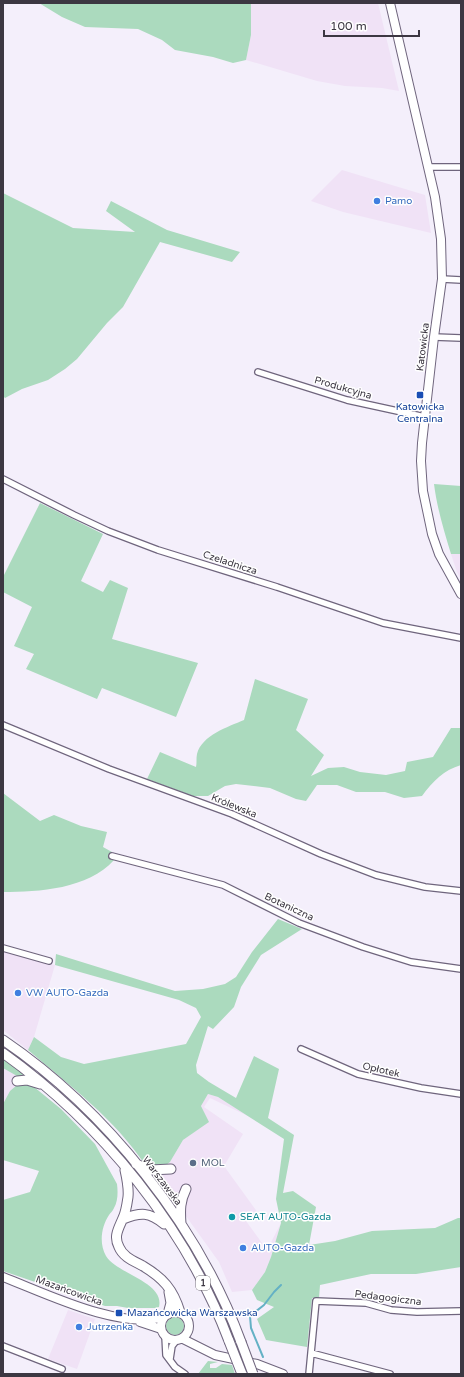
<svg xmlns="http://www.w3.org/2000/svg" width="464" height="1377" viewBox="0 0 464 1377" font-family="'Varela Round',sans-serif">
<rect width="100%" height="100%" fill="#f4effb"/>
<!-- commercial -->
<path fill="#f0e2f6" d="M251,3H378L399,91L382,88L345,86L317,81L246,60L251,35Z
M342,170L425,195L431,233L343,212L311,201Z
M451,554H461V580L457,572Z
M3,952L55,965L34,1037L28,1050L3,1030Z
M3,1065L28,1082L10,1091L3,1104Z
M208,1094L218,1097L250,1117L210,1098L204,1107L243,1134L224,1166L258,1213L246,1221L267,1250L281,1223L271,1257L265,1272L252,1290L232,1292L219,1262L178,1205L153,1174L170,1162L183,1140L208,1122L201,1106Z
M68,1310L95,1319L77,1369L48,1359Z"/>
<!-- green -->
<path fill="#abdabe" d="M39,3H251V35L246,60L233,63L213,57L175,50L162,40L138,29L85,27L62,17Z
M3,193L73,228L135,232L106,211L111,201L167,230L240,252L232,262L160,242L123,307L107,323L77,359L65,369L48,380L22,389L5,398L3,396Z
M434,484L461,486V554H451C444,531 437,508 434,484Z
M40,503L103,534L81,581L103,592L110,580L128,588L112,639L198,663L176,717L102,688L97,699L26,669L34,654L14,646L32,607L3,592V577Z
M255,679L308,699L296,730L324,755L311,776L328,768L344,767L360,772L386,775L405,771L407,762L433,757L451,728H461V765C444,770 433,781 422,796L404,798L385,792H356L337,785H317L306,801L296,799L270,788L236,784L225,786L208,796H193L147,779L160,752L196,767C197,763 196,758 197,754C202,735 228,727 244,720Z
M3,793L40,821L54,815L81,826L107,832L103,847L112,852L114,860C88,889 39,892 3,892Z
M278,919L302,929L261,955L241,987L234,1007L213,1029L208,1026L196,1065L197,1073L209,1082L236,1098L254,1056L279,1069L268,1118L294,1135L283,1193L293,1191L316,1207L309,1245L335,1241L372,1231L435,1228L458,1218H461V1267L416,1274H371L320,1285L319,1298H312L307,1347L266,1340L257,1319L274,1307L257,1300L252,1290L265,1272L271,1257L281,1223L276,1199L284,1139L218,1097L208,1094L201,1106L209,1122L183,1140L170,1162L162,1168L146,1166C114,1118 71,1087 28,1050L34,1037L61,1057L84,1064L186,1044L201,1017L196,1008L179,1000L55,965L56,954L175,991L203,989L225,984L236,977L252,952Z
M3,1058L30,1077L17,1076L3,1068Z
M28,1082L61,1109L95,1144L117,1184C118,1192 118,1201 114,1208C113,1211 110,1213 109,1215C101,1227 99,1244 106,1256C117,1274 165,1282 159,1307L155,1308H128L117,1306H105L3,1271V1200L30,1192L39,1171L3,1160V1104L10,1091L17,1085Z
M166 1326a9 9 0 1 1 18 0a9 9 0 1 1-18 0Z
M208,1361L218,1362L210,1364V1368H216L222,1364L232,1365L235,1374H198Z"/>
<g fill="none" stroke-linecap="round" stroke-linejoin="round">
<!-- stream -->
<path stroke="#64b1c5" stroke-width="2" d="M263,1357L251,1328L250,1316L264,1305L274,1292L281,1285"/>
<!-- street casing -->
<g stroke="#6f657d" stroke-width="8">
<path id="street" d="M429,167H461
M442,279L461,280
M434,337L461,338
M258,372L347,400L425,417
M3,479L74,515L108,531L158,550L277,587L383,623L461,638
M3,725L109,769L232,814L321,854L376,875L425,887L461,891
M112,856L223,885L299,923L363,947L411,962L461,969
M3,948L49,961
M301,1049L358,1074L421,1088L461,1094
M165,1336L166,1355L175,1367L185,1374
M3,1346L62,1369
M311,1353L316,1301L366,1303L391,1310L417,1312L461,1311
M170,1359L172,1346L176,1341
M309,1374L311,1353L390,1374"/>
</g>
<!-- secondary casing -->
<g stroke="#6f657d" stroke-width="10">
<path id="secondary" d="M390,3L435,197L441,239L442,279L434,337L422,443L421,461L423,491L432,534L439,554L461,594
M3,1277C45,1293 119,1330 164,1317
M161 1326a14 14 0 1 1 28 0a14 14 0 1 1-28 0Z
M140,1322L161,1329
M183,1339L215,1355L257,1364L283,1374"/>
</g>
<!-- primary casing -->
<g stroke="#6f657d" stroke-width="11">
<path id="primary" d="M3,1040C106,1110 198,1225 241,1342
M3,1053C102,1124 186,1227 229,1341
M17,1081L27,1080L40,1084
M136,1164L150,1170L171,1169
M125,1170C127,1179 129,1188 128,1197C127,1204 126,1212 123,1218C119,1228 113,1236 119,1247C123,1257 134,1261 143,1266C163,1278 173,1289 180,1312
M123,1219C141,1212 149,1212 164,1224
M181,1224C180,1210 180,1201 186,1189
M168,1314L171,1303L169,1292"/>
</g>
<!-- street -->
<use href="#street" stroke="#fff" stroke-width="5.5"/>
<!-- secondary -->
<use href="#secondary" stroke="#fff" stroke-width="8"/>
<!-- primary -->
<use href="#primary" stroke="#fff" stroke-width="9"/>
<!-- primary-bridge casing -->
<g stroke="#6f657d" stroke-width="11" stroke-linecap="butt">
<path id="primary-bridge" d="M229,1341L242,1374
M241,1342L253,1374"/>
</g>
<!-- primary-bridge -->
<use href="#primary-bridge" stroke="#fff" stroke-width="9"/>
</g>
<!-- markers -->
<g fill="#3f7fe0" stroke="#fff" stroke-width="1.5">
<circle cx="377" cy="201" r="4"/>
<circle cx="18" cy="993" r="4"/>
<circle cx="243" cy="1248" r="4"/>
<circle cx="79" cy="1327" r="4"/>
</g>
<g fill="#1a4fb4" stroke="#fff" stroke-width="1.5">
<rect x="416" y="391" width="8" height="8" rx="2"/>
<rect x="115" y="1309" width="8" height="8" rx="2"/>
</g>
<circle fill="#5c6f8a" stroke="#fff" stroke-width="1.5" cx="193" cy="1163" r="4"/>
<circle fill="#0f9aa8" stroke="#fff" stroke-width="1.5" cx="232" cy="1217" r="4"/>
<g text-anchor="middle" dominant-baseline="central" stroke-width="3" stroke-linejoin="round" paint-order="stroke">
<!-- shield labels -->
<rect fill="#fff" stroke="#76737b" stroke-width="1" x="196" y="1276" width="14" height="14" rx="3"/>
<g font-size="9" font-weight="bold" fill="#3c3742">
<text x="203" y="1283">1</text>
</g>
<!-- shop labels -->
<g font-size="10" fill="#366cbe" stroke="#fff" text-anchor="start">
<text x="385" y="201">Pamo</text>
<text x="26" y="993">VW AUTO-Gazda</text>
<text x="251" y="1248">AUTO-Gazda</text>
<text x="87" y="1327">Jutrzenka</text>
</g>
<!-- street labels -->
<g font-size="10" fill="#3c3742" stroke="#fff">
<text transform="translate(423 347) rotate(-83)">Katowicka</text>
<text transform="translate(343 388) rotate(16)">Produkcyjna</text>
<text transform="translate(230 563) rotate(18)">Czeladnicza</text>
<text transform="translate(234 806) rotate(22)">Królewska</text>
<text transform="translate(289 907) rotate(25)">Botaniczna</text>
<text transform="translate(381 1070) rotate(13)">Opłotek</text>
<text transform="translate(162 1181) rotate(53)">Warszawska</text>
<text transform="translate(69 1291) rotate(20)">Mazańcowicka</text>
<text transform="translate(388 1298) rotate(7)">Pedagogiczna</text>
</g>
<!-- transit labels -->
<g font-size="10" fill="#164399" stroke="#fff">
<text x="420" y="407">Katowicka<tspan x="420" dy="12">Centralna</tspan></text>
<text x="127" y="1313" text-anchor="start">Mazańcowicka Warszawska</text>
</g>
<!-- service labels -->
<g font-size="10" fill="#4e5e75" stroke="#fff" text-anchor="start">
<text x="201" y="1163">MOL</text>
</g>
<!-- culture labels -->
<g font-size="10" fill="#0d838f" stroke="#fff" text-anchor="start">
<text x="240" y="1217">SEAT AUTO-Gazda</text>
</g>
</g>
<!-- border -->
<rect width="464" height="1377" fill="none" stroke="#3c3742" stroke-width="8"/>
<!-- scale -->
<path d="M324 30v6h95v-6" fill="none" stroke="#3c3742" stroke-width="2"/>
<text x="330" y="30" font-size="12" fill="#3c3742" stroke="#ffffff" stroke-width="3" paint-order="stroke">100 m</text>
</svg>
